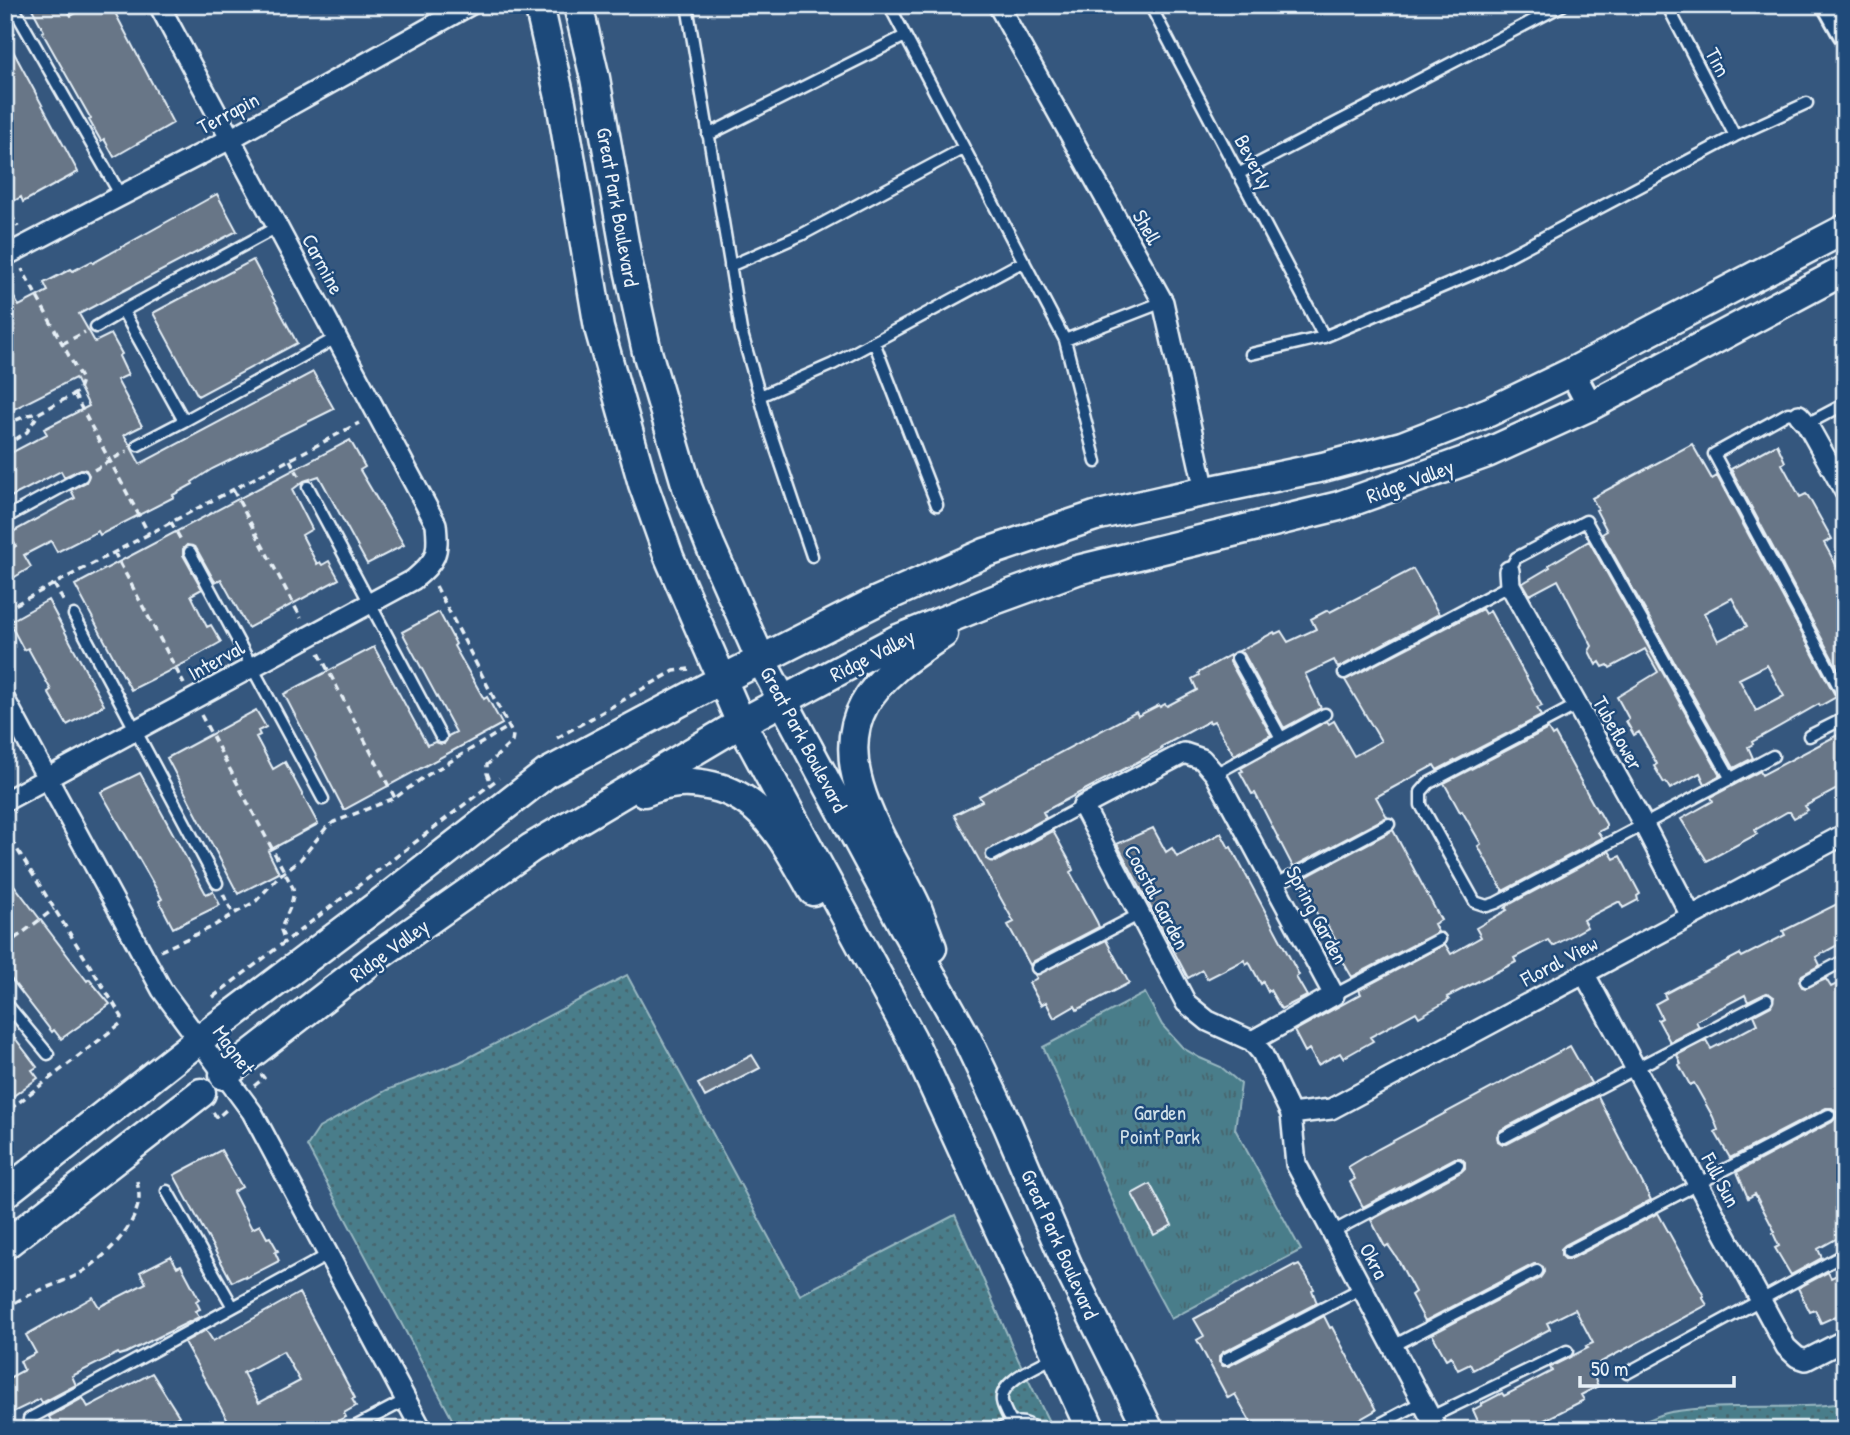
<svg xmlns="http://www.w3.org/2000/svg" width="1850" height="1435" viewBox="0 0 1850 1435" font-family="'Patrick Hand',sans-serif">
<defs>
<pattern id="grass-dots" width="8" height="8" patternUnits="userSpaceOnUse" patternTransform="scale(1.75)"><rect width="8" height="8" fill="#487d8a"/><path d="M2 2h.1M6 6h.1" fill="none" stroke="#47656d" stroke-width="1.8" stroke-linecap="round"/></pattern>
<pattern id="park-tufts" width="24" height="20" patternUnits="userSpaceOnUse" patternTransform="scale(1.75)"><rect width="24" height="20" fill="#487d8a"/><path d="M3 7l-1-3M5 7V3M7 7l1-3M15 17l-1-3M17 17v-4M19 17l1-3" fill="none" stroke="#47656d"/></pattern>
</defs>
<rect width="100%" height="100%" fill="#35577e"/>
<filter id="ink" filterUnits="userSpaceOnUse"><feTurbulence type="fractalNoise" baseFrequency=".0143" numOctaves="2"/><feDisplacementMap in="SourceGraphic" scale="14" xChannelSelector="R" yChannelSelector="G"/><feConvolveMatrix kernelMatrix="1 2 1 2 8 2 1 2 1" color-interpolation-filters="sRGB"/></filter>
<g filter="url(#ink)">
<!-- grass -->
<path fill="url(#grass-dots)" stroke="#98b7c1" stroke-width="2" d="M627,975L800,1295L955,1215L1018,1359L1053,1430H458L307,1146L319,1128L387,1090L460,1062Z
M1845,1403V1430H1626C1640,1424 1656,1415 1671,1412C1728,1402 1787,1411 1845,1403Z"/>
<!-- park -->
<path fill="url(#park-tufts)" stroke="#98b7c1" stroke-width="2" d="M1145,993L1162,1025L1183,1048L1200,1058L1221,1067L1241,1084L1235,1129L1301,1250L1171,1319L1142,1265L1043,1047Z"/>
<!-- building -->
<path fill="#677687" stroke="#e8f1f8" stroke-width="2" fill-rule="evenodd" d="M30,5H65L71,16L91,5H111L173,123L114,157L104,139L101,141L89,120L91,119L42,32L44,31Z
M5,36L78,172L23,202L21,197L14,201L5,185Z
M217,194L237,231L79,314L95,342L111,334L122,354L119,356L128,375L117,380L142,426L124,435L126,438L140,464L313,372L334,409L212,469L192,482L193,484L173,495L174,497L100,535L98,531L57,552L51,541L24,555L31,567L5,583V538L11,549L16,546L9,534L75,498L71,490L86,482L89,475L86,470L81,469L64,477L61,471L5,500V456L47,434L44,429L89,406L75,378L12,410L5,398V282L19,306L48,291L44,283L71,269L73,271L92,261L93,263Z
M253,260L297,343L198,396L153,313Z
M350,440L365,467L360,470L404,545L367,564L319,476L304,481L292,490L312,529L302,535L317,564L320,562L322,565L329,561L339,579L248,628L221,579L215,582L196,548L187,545L183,549V555L202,589L191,595L207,627L211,625L221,642L191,659V660L131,690L75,585Z
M1692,444L1712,479L1717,476L1836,697L1820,706L1819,704L1752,742L1753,744L1748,747L1753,758L1734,768L1602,534L1607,531L1596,510L1598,509L1592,498ZM1732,598L1747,626L1718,641L1704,613ZM1767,665L1784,696L1756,711L1739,679Z
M1777,444L1785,462L1782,464L1800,497L1806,494L1808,496L1832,539L1824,543L1845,581V682L1731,469Z
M1589,541L1720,775L1705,784L1700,773L1670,789L1666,782L1664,783L1654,766L1657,764L1639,732L1634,735L1626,721L1629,719L1617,697L1658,672L1645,649L1610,668L1608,665L1603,667L1600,662L1596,665L1589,651L1592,646L1558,580L1530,595L1523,583L1550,567L1549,565Z
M1413,569L1439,614L1338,668L1334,660L1305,674L1321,708L1284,728L1244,654L1239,651L1274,632L1275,634L1281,631L1288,642L1316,629L1311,619L1328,610L1330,612Z
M48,600L104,705L67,725L48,692L51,690L28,648L24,650L9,622Z
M1482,609L1485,614L1490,611L1542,706L1537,708L1541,716L1437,770L1434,765L1376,797L1387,817L1293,867L1255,793L1252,794L1240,772L1243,771L1241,768L1327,721L1329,724L1334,721L1354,756L1381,741L1345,680Z
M439,612L456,644L454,646L484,699L487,697L502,724L344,810L284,694L374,647L427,745L435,742L444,744L448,736L456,732L402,632Z
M1230,655V662L1271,735L1234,755L1214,721L1210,723L1209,721L1161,747L1162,749L1043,812L1046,818L986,851V859L995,862L1053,831L1070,862L1073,870L1070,872L1097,922L1099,927L1034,961L1030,965L1008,925L1014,922L954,815L982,801L979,796L1136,712L1138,716L1159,705L1160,707L1165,704L1167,706L1197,690L1192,679L1199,675L1198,673Z
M256,710L266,727L258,731L260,735L256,737L273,769L285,762L318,824L268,851L279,873L238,894L167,758Z
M1548,729L1552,736L1555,734L1597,811L1598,810L1606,824V828L1598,832L1602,838L1503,891L1478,846L1481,844L1462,811L1460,812L1444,783Z
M1845,731V785L1805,806L1808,810L1794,818L1790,812H1787L1755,830L1757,834L1707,861L1681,819L1713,801L1711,797L1760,771L1762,775Z
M140,773L206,894L213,891L220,905L173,928L159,901L162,899L101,792Z
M1153,828L1166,852L1172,848L1177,857L1221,833L1229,848L1231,847L1299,975L1296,977L1307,996L1281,1009L1270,990L1268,992L1263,982L1261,984L1249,962L1246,964L1244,960L1207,979L1202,970L1188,978L1117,844Z
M1393,830L1441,920L1434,924L1438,932L1352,977L1335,948L1339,946L1323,918L1320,920L1300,880Z
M1609,851L1614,859L1620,856L1640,894L1637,896L1638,900L1623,908L1620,902H1618L1583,920L1587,927L1553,946L1548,940L1514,958L1516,962L1447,997L1449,1000L1419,1017L1416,1012L1370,1037L1373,1041L1343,1058L1340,1053L1318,1065L1309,1049L1305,1052L1294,1031L1361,994L1359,990L1445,944L1451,954L1481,937L1476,928L1507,910L1505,908L1510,904Z
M5,873L87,981L89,979L110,1004L61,1039L54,1030L52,1032L5,971Z
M1845,900V941L1816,957L1820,965L1802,975L1799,981L1802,987L1806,988L1826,979L1831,987L1845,980V1234L1818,1249L1822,1258L1791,1275L1775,1248L1779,1246L1773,1233L1775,1232L1755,1194L1748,1198L1737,1172L1832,1122L1836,1118V1112L1832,1108H1826L1730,1158L1715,1132L1718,1130L1713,1117L1694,1083L1690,1085L1679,1065L1681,1064L1677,1055L1706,1040L1711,1049L1758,1024L1754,1015L1771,1006L1774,997L1767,993L1748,1002L1745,995L1696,1021L1699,1027L1670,1042L1658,1020L1662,1018L1655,1004L1666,998L1664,994L1740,954L1742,957L1785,935L1783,931Z
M1106,940L1129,983L1077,1010L1075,1006L1054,1018L1046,1002L1041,1005L1029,983L1037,978L1035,975Z
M5,1025L37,1067L32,1070L38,1078L5,1102Z
M1570,1046L1591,1083L1501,1130L1497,1136L1498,1141L1503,1144H1507L1598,1096L1651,1200L1565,1245L1561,1249V1255L1565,1259H1571L1658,1213L1704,1296L1702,1297L1707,1305L1590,1368L1598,1386L1581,1395L1584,1400L1525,1430H1482L1473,1410L1482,1405L1481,1404L1502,1393L1504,1396L1552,1371L1550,1367L1588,1348L1586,1346L1593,1343L1575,1309L1547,1323L1550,1329L1497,1357L1473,1370L1470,1364L1458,1370L1451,1356L1446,1359L1432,1334L1540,1278L1544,1272L1543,1267L1538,1264H1534L1425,1321L1411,1295L1415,1292L1397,1258L1388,1245L1385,1247L1371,1220L1461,1172L1465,1168V1162L1461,1158H1455L1363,1207L1350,1182L1355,1179L1348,1167L1378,1149Z
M752,1055L760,1068L705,1097L698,1084Z
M221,1150L242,1187L233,1192L252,1229L260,1225L267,1238L270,1237L278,1251L275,1252L279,1261L246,1278L245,1276L232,1282L174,1175Z
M1150,1184L1172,1225L1154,1235L1132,1194Z
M171,1256L177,1267L181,1265L199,1299L196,1301L200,1309L195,1311L199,1317L126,1353L119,1355L118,1353L72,1376L76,1385L42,1403L40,1399L5,1416V1380L24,1370L20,1361L36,1353L26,1335L93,1297L99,1307L146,1283L140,1272Z
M1294,1265L1295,1267L1299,1265L1306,1275L1314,1289L1312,1290L1317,1303L1223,1352L1219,1356V1362L1223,1366H1229L1324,1316L1330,1328L1332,1327L1376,1410L1341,1430H1255L1235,1394L1228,1398L1197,1340L1204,1336L1194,1319Z
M1845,1271V1312L1821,1323L1815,1310L1810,1312L1798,1288L1828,1272L1831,1278Z
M299,1293L355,1398L352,1399L356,1406L344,1413L346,1417L318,1430H233L184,1342L206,1330L213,1341ZM283,1351L300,1381L259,1403L243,1373Z
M152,1373L179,1416L158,1430H56L49,1417L83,1398L88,1407Z"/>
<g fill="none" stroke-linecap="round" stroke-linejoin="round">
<!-- service casing -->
<g stroke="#e8f1f8" stroke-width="15">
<path id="service" d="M12,5L121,196
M687,5L741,330L768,425L812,556
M889,5L1065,340L1163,302
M1150,5L1324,337
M1667,5L1735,136
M708,135L905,36
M1238,174L1563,5
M277,227L123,311L184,421L336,338
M730,266L801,235L964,148
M96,327L123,311
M1065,340L1096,462
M874,342L937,505
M1251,354L1324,337L1482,270L1735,136L1807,103
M760,396L833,364L1024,261
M1799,415L1788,413L1714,454L1845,698
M1807,424L1845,404
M138,445L184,421
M308,487L441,737
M5,518L82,476
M190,552L323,799
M1509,571L1516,558L1586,521L1731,779
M74,615L217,883
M1237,658L1281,738
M1344,673L1510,585
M1577,705L1429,783L1421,792V805L1475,902L1487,906L1496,903L1773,756
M1809,736L1845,718
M1215,774L1325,714
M992,855L1083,806
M1275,885L1389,824
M1037,968L1140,914
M1806,981L1845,960
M1334,995L1440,939
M5,1002L48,1054
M1504,1137L1767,1000
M167,1191L233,1307
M1332,1232L1458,1165
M1568,1252L1829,1115
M1393,1346L1537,1271
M1226,1359L1362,1288
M1627,1373L1845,1254
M1431,1417L1567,1351
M1011,1422C1008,1416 1003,1408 1002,1401C999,1380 1041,1365 1056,1356
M30,1430L29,1419L328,1255
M349,1430L406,1400
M998,1430C1011,1422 1024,1418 1036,1430
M1369,1430L1422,1402"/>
</g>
<!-- minor casing -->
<g stroke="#e8f1f8" stroke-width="24">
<path id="minor" d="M998,5L1163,302L1205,491
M5,256L230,139L470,5
M1799,415L1807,424L1845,492
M1509,571L1510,585L1644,825L1691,916
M5,700L162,990L252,1112L422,1430
M5,801L413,580C437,560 439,554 436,524L159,5
M1584,973L1786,1347L1797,1357L1806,1360L1845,1340
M1252,1041L1334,995L1215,774L1202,759L1184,753L1083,806L1186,1003L1208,1021L1252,1041L1262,1053L1291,1114L1296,1164L1434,1424
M1291,1114L1331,1109L1845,834"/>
</g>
<!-- tertiary casing -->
<g stroke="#e8f1f8" stroke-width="30">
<path id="tertiary" d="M1830,5L1845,32
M1572,372L1590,406"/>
</g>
<!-- secondary casing -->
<g stroke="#e8f1f8" stroke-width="33">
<path id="secondary" d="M539,5L561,102L599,328L643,484L669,557L741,723L912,1039L1091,1430
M578,5L595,78L627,260L647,352L687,487L710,545L761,660L904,927L967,1039L1008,1126L1069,1269L1149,1430
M644,792C668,782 687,780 712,786C766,798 788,848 813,891
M932,948C927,935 922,921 917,908C891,850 828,770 864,705C881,674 915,653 943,634
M224,1075L375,958L531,848L741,723L898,639L997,599L1077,570L1339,506L1487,453L1590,406L1845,270
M5,1193L199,1040L378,905L547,773L723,679L879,600L985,553L1095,516L1164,500L1323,467L1402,446L1489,412L1572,372L1845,229
M5,1245L201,1093"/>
</g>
<!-- path -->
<path stroke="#e8f1f8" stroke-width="3.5" stroke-dasharray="7 5" stroke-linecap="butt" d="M5,204L18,227
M62,344L85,332
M74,394L149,534
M5,425L28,415L39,413L78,392L82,380L22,269
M5,446L27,432L39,413
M290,460L299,476
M94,470L127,451
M233,490L301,618
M171,522L182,542
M114,552L184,684
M54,584L65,604
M436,586L513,735L512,742L487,765V773L491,783
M5,610L359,423
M319,653L395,798
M201,715L293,888C295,903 285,915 281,930L285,941
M557,738L674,671L689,669
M5,830L122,1017L120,1024L5,1113
M223,894L234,915
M5,946L54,909
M160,951L210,928L256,901L280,875L300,860L326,828L334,822L395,798L424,777L510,726
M213,997L499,778
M254,1086L264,1078L261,1074
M213,1112L217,1118L227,1109
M5,1309C27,1293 51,1287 75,1276C100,1263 138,1227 139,1197C139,1192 138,1186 137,1181"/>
<!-- service -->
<use href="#service" stroke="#1f4a7a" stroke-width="10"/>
<!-- minor -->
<use href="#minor" stroke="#1f4a7a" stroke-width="19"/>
<!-- tertiary -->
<use href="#tertiary" stroke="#1f4a7a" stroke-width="24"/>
<!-- secondary -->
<use href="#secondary" stroke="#1f4a7a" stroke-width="28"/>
</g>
</g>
<g text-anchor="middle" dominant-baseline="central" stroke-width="5" stroke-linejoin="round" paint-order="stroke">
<!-- street labels -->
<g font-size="21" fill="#e8f1f8" stroke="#1f4a7a">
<text transform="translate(1718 62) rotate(62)">Tim</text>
<text transform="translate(228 113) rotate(-28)">Terrapin</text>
<text transform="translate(1254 162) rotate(62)">Beverly</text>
<text transform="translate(618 207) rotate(80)">Great Park Boulevard</text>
<text transform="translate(1147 227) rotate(61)">Shell</text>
<text transform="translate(323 264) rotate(62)">Carmine</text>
<text transform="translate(1410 481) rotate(-20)">Ridge Valley</text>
<text transform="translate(872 655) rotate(-27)">Ridge Valley</text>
<text transform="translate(216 660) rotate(-29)">Interval</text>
<text transform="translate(1618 733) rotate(61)">Tubeflower</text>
<text transform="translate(804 739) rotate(62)">Great Park Boulevard</text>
<text transform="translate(1157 897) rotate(62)">Coastal Garden</text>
<text transform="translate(1317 915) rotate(62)">Spring Garden</text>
<text transform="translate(389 950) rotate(-36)">Ridge Valley</text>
<text transform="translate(1559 961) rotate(-28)">Floral View</text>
<text transform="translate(234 1050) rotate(54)">Magnet</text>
<text transform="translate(1721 1180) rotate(62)">Full Sun</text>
<text transform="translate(1060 1244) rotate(66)">Great Park Boulevard</text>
<text transform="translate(1374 1261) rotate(62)">Okra</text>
</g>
<!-- park labels -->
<g font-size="21" fill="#d0e0e8" stroke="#1f4a7a">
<text x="1160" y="1112">Garden<tspan x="1160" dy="24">Point Park</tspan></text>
</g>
</g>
<!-- margin -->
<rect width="1850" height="1435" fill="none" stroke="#1f4a7a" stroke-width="28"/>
<rect x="14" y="14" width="1822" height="1407" fill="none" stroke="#e8f1f8" stroke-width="2.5" filter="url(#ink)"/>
<!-- scale -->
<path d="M1580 1376v10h154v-10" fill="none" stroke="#e8f1f8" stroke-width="3.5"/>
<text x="1591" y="1376" font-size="21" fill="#e8f1f8" stroke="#1f4a7a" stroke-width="5" paint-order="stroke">50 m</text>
</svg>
